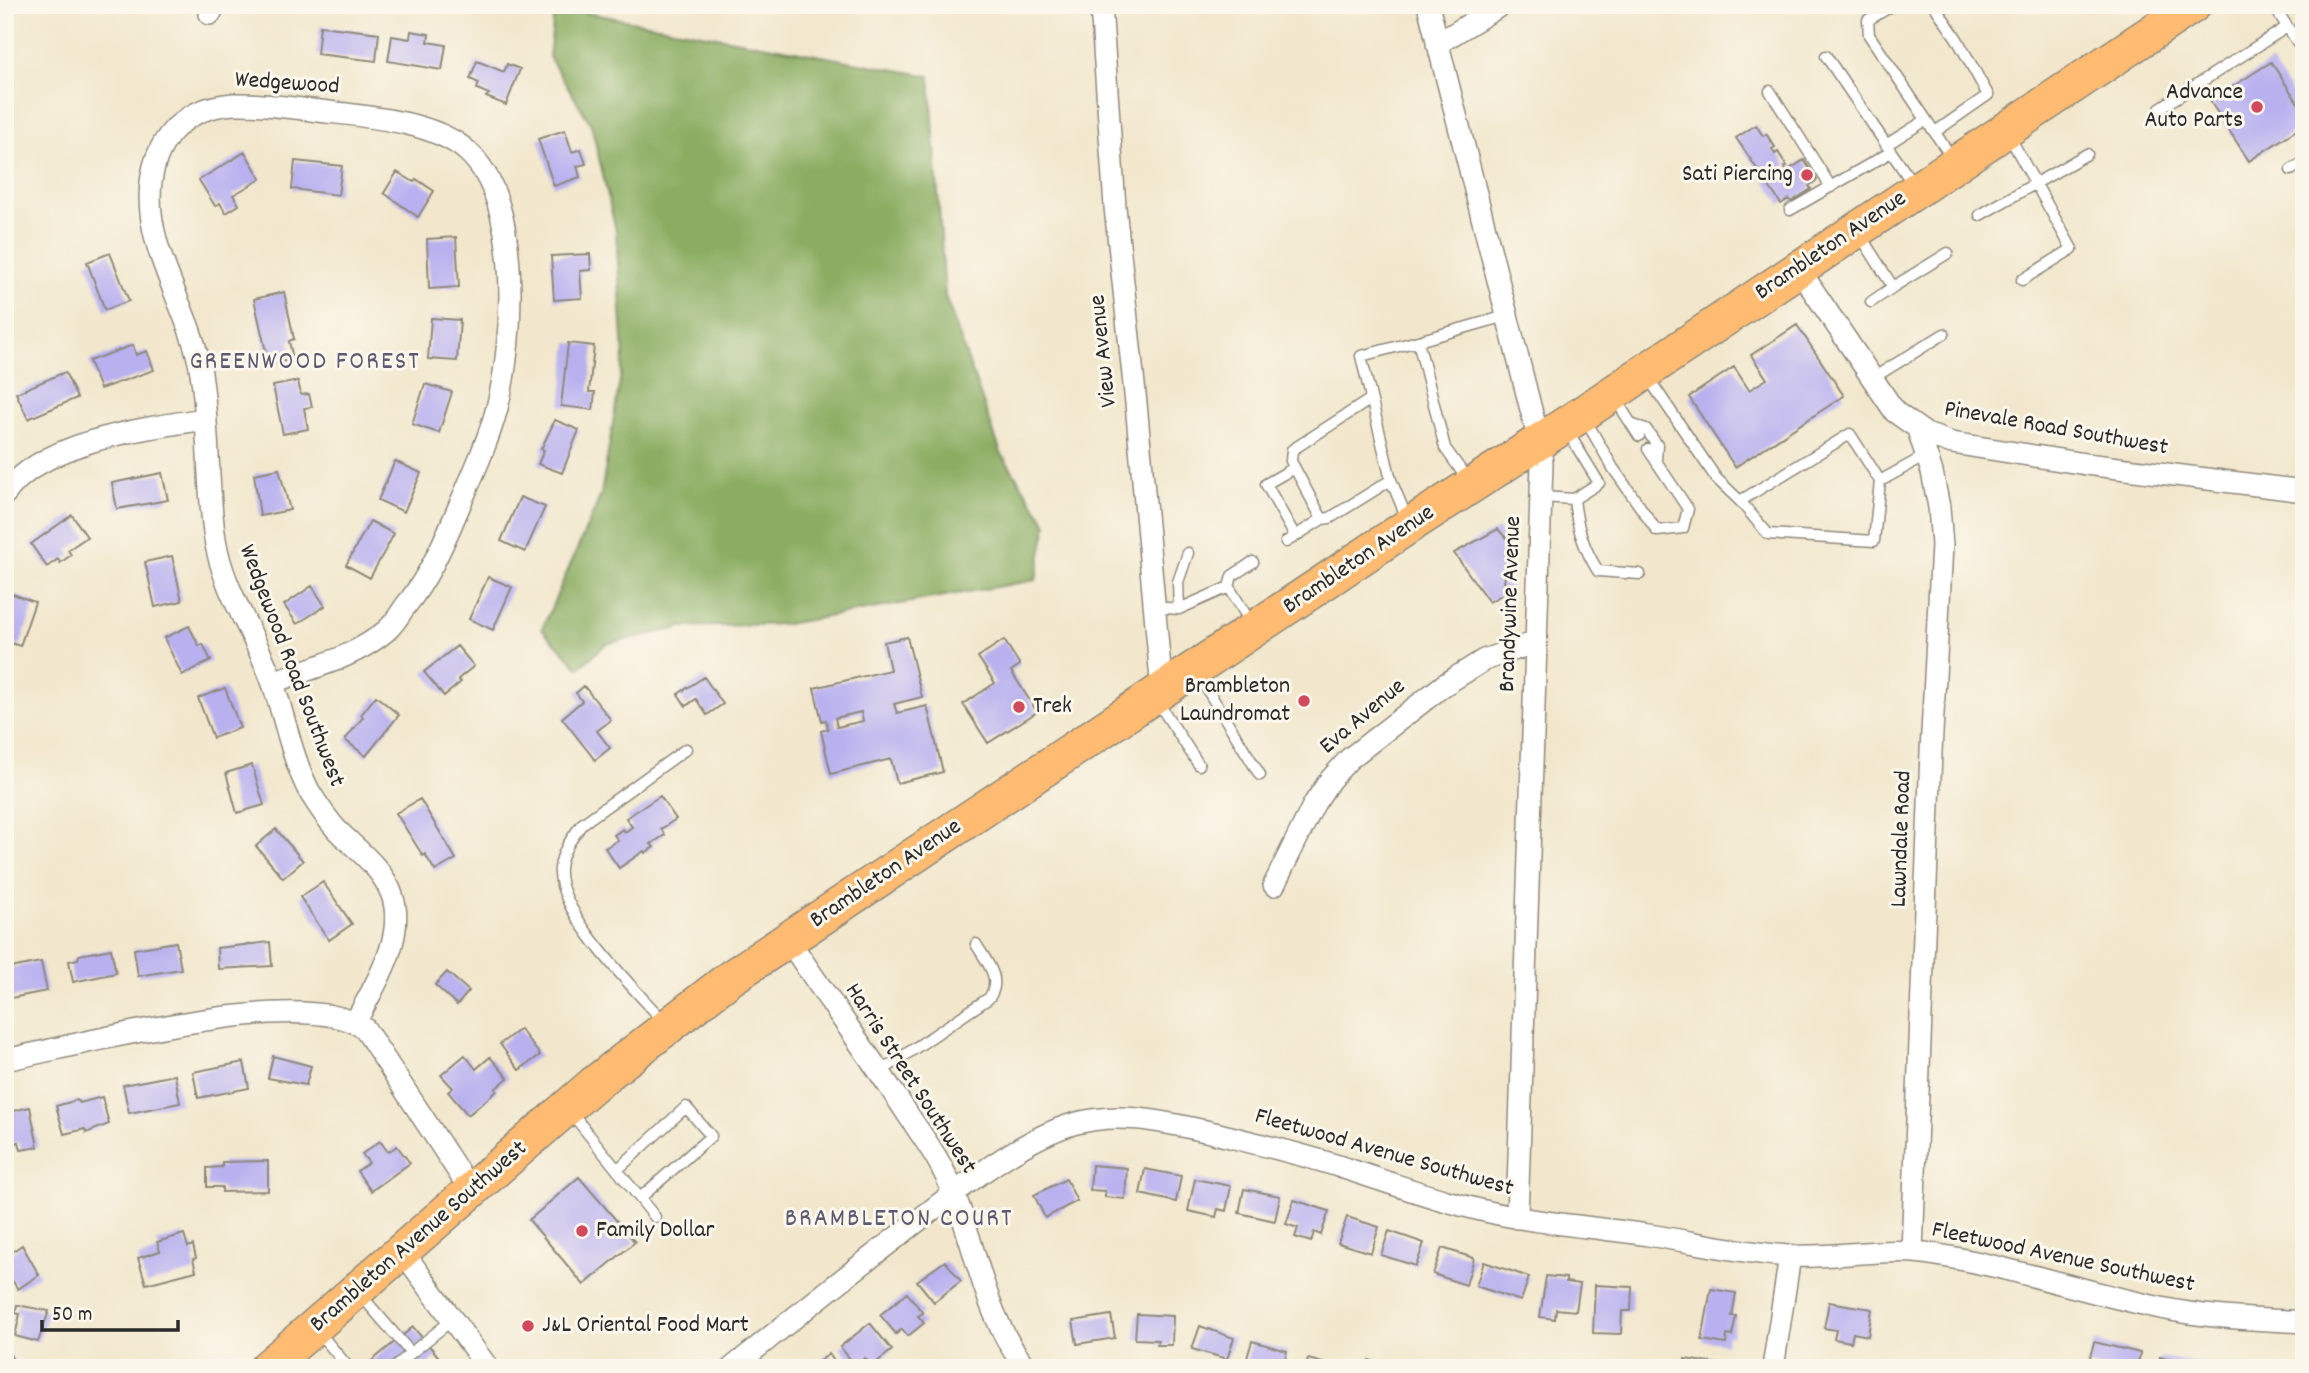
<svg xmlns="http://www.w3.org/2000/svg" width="2309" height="1373" viewBox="0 0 2309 1373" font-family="Dekko,sans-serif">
<rect width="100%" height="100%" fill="#fbf7ec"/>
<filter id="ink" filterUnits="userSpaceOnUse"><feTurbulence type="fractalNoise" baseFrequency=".0143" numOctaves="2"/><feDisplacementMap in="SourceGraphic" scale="14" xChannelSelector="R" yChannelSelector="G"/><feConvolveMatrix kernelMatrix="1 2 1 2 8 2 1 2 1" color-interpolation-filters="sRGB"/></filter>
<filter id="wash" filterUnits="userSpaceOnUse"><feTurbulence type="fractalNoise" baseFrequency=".00686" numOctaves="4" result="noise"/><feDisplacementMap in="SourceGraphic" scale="28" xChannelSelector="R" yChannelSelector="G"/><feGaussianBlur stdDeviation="1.57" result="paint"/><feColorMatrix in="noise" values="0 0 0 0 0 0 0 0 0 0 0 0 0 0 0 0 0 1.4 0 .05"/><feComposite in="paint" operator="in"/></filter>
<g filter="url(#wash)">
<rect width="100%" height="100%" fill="#f2e7cc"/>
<!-- forest -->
<path fill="#8bad62" stroke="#5b6c46" stroke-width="2" d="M555,7L930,76L945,296L1001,453L1047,524L1036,580L786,624L683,627L606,644L579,668L542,629L601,495L624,356L616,231L591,124L549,57Z"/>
<g id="blocks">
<!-- building -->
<path fill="#b8b0ef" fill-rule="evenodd" d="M320,26L379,33L376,61L317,54Z
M411,31L429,34L428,42L446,45L442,70L388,61L392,36L410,39Z
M477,61L504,72L507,64L520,69L506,105L486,97L489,94L477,89L479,83L470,79Z
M2271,62L2304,112V125L2249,161L2210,101Z
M1756,125L1763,136L1766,134L1775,147L1772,149L1775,154L1778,152L1787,166L1784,167L1787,171L1804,160L1817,180L1809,186L1811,189L1791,202L1789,199L1781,204L1736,138Z
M565,130L572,152L581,149L586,164L577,166L580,177L554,186L538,139Z
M245,152L261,179L233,195L239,205L226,213L220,203L215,206L199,180Z
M295,161L342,166L338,195L292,189Z
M397,172L414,182L416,179L434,191L418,217L384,193Z
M456,237L459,287L429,289L427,239Z
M110,253L129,301L105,310L87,262Z
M590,254L591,270L580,271L582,298L554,300L551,256Z
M284,292L294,339L289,341L293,359L269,365L254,299Z
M431,318L460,320L457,361L428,359Z
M1797,325L1844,396L1735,467L1689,397L1734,367L1749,390L1767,379L1751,355Z
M568,343L594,346L589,392H595L593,410L561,406Z
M133,345L136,355L147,351L154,370L100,389L89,361Z
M65,372L77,398L28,419L16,393Z
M298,381L301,395L309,394L312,407L304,408L308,429L283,434L273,386Z
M425,384L452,392L439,433L412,424Z
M555,420L579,430L562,473L538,464L544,450L541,449Z
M395,461L421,473L404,512L378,500Z
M279,469L290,510L260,516L254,474Z
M162,473L168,500L117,509L112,483Z
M520,497L545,507L525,552L501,541Z
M72,515L87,537L68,550L71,555L60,563L58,559L47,567L31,544Z
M370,521L394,534L370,578L346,565Z
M1498,529L1515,548L1509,552L1504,582L1512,589L1489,602L1454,553Z
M172,556L182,601L155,607L145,562Z
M488,577L512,587L493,630L469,619Z
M312,586L325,606L297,624L284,605Z
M10,593L35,602L20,646L5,641V607Z
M189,626L199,646L203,644L211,661L182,675L164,638Z
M907,637L922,697L894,704L897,713L927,706L943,772L897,783L891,759L831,774L821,731L828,729L826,720L822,721L814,688L890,670L884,642ZM861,712L863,721L837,727L835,718Z
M1004,640L1020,665L1011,671L1037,712L988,743L963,704L995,683L978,657Z
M457,646L474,666L458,679L461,682L444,696L424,672Z
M5,665L11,667L6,684L5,683Z
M704,677L723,704L707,715L696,699L686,706L678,694Z
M584,686L611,720L597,731L610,748L595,760L562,718L582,701L576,693Z
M225,688L240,728L213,738L198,698Z
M376,696L399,715L366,756L345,740L363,717L361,715Z
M252,765L264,805L237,813L226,773Z
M660,796L676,819L661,829L665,835L651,844L654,847L645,853L644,851L619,868L605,848L618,840L614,835L623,829L625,832L632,827L626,818Z
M420,799L456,859L435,871L425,854L423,856L396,813Z
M276,829L303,861L283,878L256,846Z
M323,882L352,924L329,940L300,897Z
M176,942L181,969L138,976L134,949Z
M270,942L272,966L218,969L217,948Z
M111,949L116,973L73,982L69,961L78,959L79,955Z
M41,962L47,991L6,999L5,969Z
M447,972L469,991L457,1005L435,985Z
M520,1029L540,1055L519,1070L500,1044Z
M465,1055L476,1069L490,1057L508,1078L495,1089L497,1091L468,1115L448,1092L453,1088L441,1075Z
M273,1056L311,1066L306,1085L268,1078Z
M244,1062L249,1088L198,1098L193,1072Z
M175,1075L180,1103L129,1113L123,1085Z
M102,1097L109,1124L86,1133L85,1129L64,1134L56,1106L77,1100L80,1103Z
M30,1107L38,1147L21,1150L19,1142L5,1145V1116L14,1115L13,1111Z
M380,1141L388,1152L397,1146L410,1163L371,1191L357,1171L369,1163L362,1154Z
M268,1161V1191L222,1192V1187H207V1168L222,1167V1162Z
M1092,1165L1127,1168L1125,1199L1105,1197V1191L1090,1190Z
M1145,1169L1181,1176L1176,1202L1140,1194Z
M579,1177L635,1242L584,1285L529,1220Z
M1066,1179L1077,1201L1045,1218L1034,1195Z
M1195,1179L1231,1186L1226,1211L1218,1209L1216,1217L1188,1211Z
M1244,1189L1280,1196L1275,1221L1239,1213Z
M1294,1200L1329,1211L1321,1235L1314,1232L1311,1242L1295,1237L1298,1228L1286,1224Z
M1347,1217L1379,1227L1371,1253L1338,1243Z
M1389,1231L1424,1243L1416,1266L1381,1255Z
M184,1234L188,1247L193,1245L196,1258L193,1259L196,1271L146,1284L138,1258L160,1251L157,1242Z
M22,1245L39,1275L18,1289L5,1270V1257Z
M1442,1248L1474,1258L1466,1285L1433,1274Z
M945,1261L961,1281L934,1302L917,1281Z
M1484,1262L1529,1277L1521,1301L1476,1286Z
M1546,1276L1566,1278V1282L1580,1284L1576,1311L1556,1309L1555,1319L1540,1317Z
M1595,1285L1632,1287L1631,1311H1622L1621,1334L1593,1333Z
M1711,1289L1736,1293L1732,1316H1736L1732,1336L1727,1335L1726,1344L1702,1340Z
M907,1293L923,1313L918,1316L924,1323L908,1336L902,1329L896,1334L880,1315Z
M1829,1302L1872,1309L1868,1336L1853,1333L1851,1342L1834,1339L1836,1330L1824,1328Z
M17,1305L49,1311L38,1342L15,1336L20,1314L15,1313Z
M1137,1314L1173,1316L1172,1345H1157L1158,1340L1135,1339Z
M1111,1315L1115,1338L1077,1344L1073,1321Z
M870,1323L892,1350L872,1366L865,1358L856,1366L840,1347Z
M1200,1326L1234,1338L1227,1359L1192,1349Z
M413,1327L438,1356L424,1368H363Z
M1252,1341L1287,1351L1283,1368H1256L1245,1365Z
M2094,1342L2140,1353L2137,1368H2100L2088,1365Z
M5,1345L17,1368H5Z
M829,1354L839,1368H810Z
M2160,1357L2213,1366V1368H2157Z
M1308,1359L1337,1367L1336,1368H1305Z
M1685,1359L1726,1365L1725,1368H1684Z
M1369,1360L1382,1364L1380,1368H1367Z"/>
</g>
</g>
<g filter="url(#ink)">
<use href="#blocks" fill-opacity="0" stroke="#8e897c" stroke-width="2"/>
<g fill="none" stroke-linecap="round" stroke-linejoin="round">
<!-- lane casing -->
<g stroke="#8e897c" stroke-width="13">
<path id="lane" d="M1893,5L1868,20L1869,35L1954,161
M1934,5L1957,39L1988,95L1935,132
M2273,5L2304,52
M1826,56L1915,187
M1770,91L1831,187
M2160,108L2287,27
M2008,134L2072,249L2022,280
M1886,145L1926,120
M2291,170L2304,162
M1790,210L1891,152
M1980,215L2087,154
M1860,235L1893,287L1871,302
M1893,287L1948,253
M1647,376L1716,478L1740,501L1850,434L1880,481L1927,455
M1873,378L1944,334
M1614,397L1639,436
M1585,419L1613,468L1657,531L1683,528L1688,509L1648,449
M1633,425L1646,429L1657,445L1656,460
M1566,429L1599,483L1574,499C1577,527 1583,547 1598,571L1640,574
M1294,468L1266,484L1295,536
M1470,483L1445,448L1418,341L1506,316
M1541,497L1574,499
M1740,501L1768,534L1874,541L1880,481
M1322,519L1330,518L1391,480
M1408,521L1391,480L1361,356L1418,341
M1286,542L1322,519L1291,461L1292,450L1371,399
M1154,607L1179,609L1229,587
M1179,609L1178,582L1188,553
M1252,625L1229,587L1232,576L1253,562
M1197,673L1260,775
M1155,698L1199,765
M666,1024C636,990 556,913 560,868C562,850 572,838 582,824L686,749
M880,1072L989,998C1003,979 986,961 976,944
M569,1110L655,1217
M617,1170L686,1107L711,1136L640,1198
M359,1293L411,1353L394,1368
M316,1329L349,1368
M411,1353L452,1320"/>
</g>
<!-- street casing -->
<g stroke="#8e897c" stroke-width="24">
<path id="street" d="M1101,5L1115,207L1136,403L1162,691
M1428,5L1539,441L1542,463L1517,1218
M210,14L215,5
M1437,44L1501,5
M1798,268L1895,412L1926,434L1952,443L2086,464L2304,491
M5,494C42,441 145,428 205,419
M273,682C311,668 354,658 386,631C393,625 399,616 404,608C427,580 441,549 455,516C470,481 487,445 497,408C514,342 523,200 467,151C431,119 357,116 311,110C285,107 259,103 234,104C187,107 157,135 151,182C143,247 188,305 200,367C210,423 206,482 215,539C223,591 255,633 272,681C285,717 291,756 309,791C317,804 326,818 337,830C357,850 382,867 392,895C407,937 374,986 356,1021
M1274,885L1314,804L1330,780L1349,759L1444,685L1484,660L1536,642
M788,939C826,997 867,1052 905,1110C917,1129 932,1148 942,1168C976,1232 979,1310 1026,1368
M5,1060C78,1045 308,984 365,1029L471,1191
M403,1252L488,1368
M1912,1252L1931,752L1942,545L1939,507L1932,472L1918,430
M732,1368C791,1320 850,1273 910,1227C955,1192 1019,1140 1073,1124C1120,1110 1168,1123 1214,1133C1258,1144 1302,1154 1344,1168C1400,1186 1456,1207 1514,1217C1558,1225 1603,1228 1648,1235C1694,1242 1742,1253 1789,1256C1834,1258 1879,1248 1924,1253C2004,1264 2082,1292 2161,1308C2208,1318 2256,1319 2304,1322
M1773,1368L1790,1256"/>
</g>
<!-- primary casing -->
<g stroke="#8e897c" stroke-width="38">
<path id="primary" d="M267,1368L594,1084L729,979L1410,525L1582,414L2193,5"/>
</g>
<!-- lane -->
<use href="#lane" stroke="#fff" stroke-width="10"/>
<!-- street -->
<use href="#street" stroke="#fff" stroke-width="21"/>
<!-- primary -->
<use href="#primary" stroke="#febb71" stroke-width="35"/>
</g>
</g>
<!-- markers -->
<g fill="#d1495b" stroke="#fbf7ec" stroke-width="2.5">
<circle cx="2257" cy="107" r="7"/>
<circle cx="1807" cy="175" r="7"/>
<circle cx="1304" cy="701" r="7"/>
<circle cx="1019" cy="707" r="7"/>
<circle cx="582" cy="1231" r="7"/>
<circle cx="528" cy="1326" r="7"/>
</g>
<g text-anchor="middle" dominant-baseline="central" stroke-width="6" stroke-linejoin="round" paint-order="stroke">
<!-- street labels -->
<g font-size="24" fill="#2b2b2b" stroke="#fbf7ec">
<text transform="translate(287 84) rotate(4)">Wedgewood</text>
<text transform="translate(1831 246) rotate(-34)">Brambleton Avenue</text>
<text transform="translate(1104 351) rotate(-96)">View Avenue</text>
<text transform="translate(2056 429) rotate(10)">Pinevale Road Southwest</text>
<text transform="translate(1359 560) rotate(-34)">Brambleton Avenue</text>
<text transform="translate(1511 604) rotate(-88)">Brandywine Avenue</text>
<text transform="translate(291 666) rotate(69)">Wedgewood Road Southwest</text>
<text transform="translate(1363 717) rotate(-40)">Eva Avenue</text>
<text transform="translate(1902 839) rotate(-88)">Lawndale Road</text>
<text transform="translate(886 874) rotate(-34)">Brambleton Avenue</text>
<text transform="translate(910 1079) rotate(57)">Harris Street Southwest</text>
<text transform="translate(1384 1153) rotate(16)">Fleetwood Avenue Southwest</text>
<text transform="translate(419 1237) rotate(-41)">Brambleton Avenue Southwest</text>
<text transform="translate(2063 1258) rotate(12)">Fleetwood Avenue Southwest</text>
</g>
<!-- poi labels -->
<g font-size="24" fill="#2b2b2b" stroke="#fbf7ec" text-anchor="end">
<text x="2243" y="93">Advance<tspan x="2243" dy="28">Auto Parts</tspan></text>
<text x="1793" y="175">Sati Piercing</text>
<text x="1290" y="687">Brambleton<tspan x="1290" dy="28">Laundromat</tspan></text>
<text x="1033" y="707" text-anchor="start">Trek</text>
<text x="596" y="1231" text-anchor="start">Family Dollar</text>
<text x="542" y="1326" text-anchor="start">J&amp;L Oriental Food Mart</text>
</g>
<!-- neighbourhood labels -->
<g font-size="26" letter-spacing="2" fill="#5c5a70" stroke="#fbf7ec">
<text x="305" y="362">GREENWOOD FOREST</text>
<text x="899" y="1219">BRAMBLETON COURT</text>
</g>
</g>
<!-- margin -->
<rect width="2309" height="1373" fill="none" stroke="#fbf7ec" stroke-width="28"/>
<!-- scale -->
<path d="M42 1320v10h136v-10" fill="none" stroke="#2b2b2b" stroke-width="3.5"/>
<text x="52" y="1320" font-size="21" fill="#2b2b2b" stroke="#fbf7ec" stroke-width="5" paint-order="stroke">50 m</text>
</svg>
